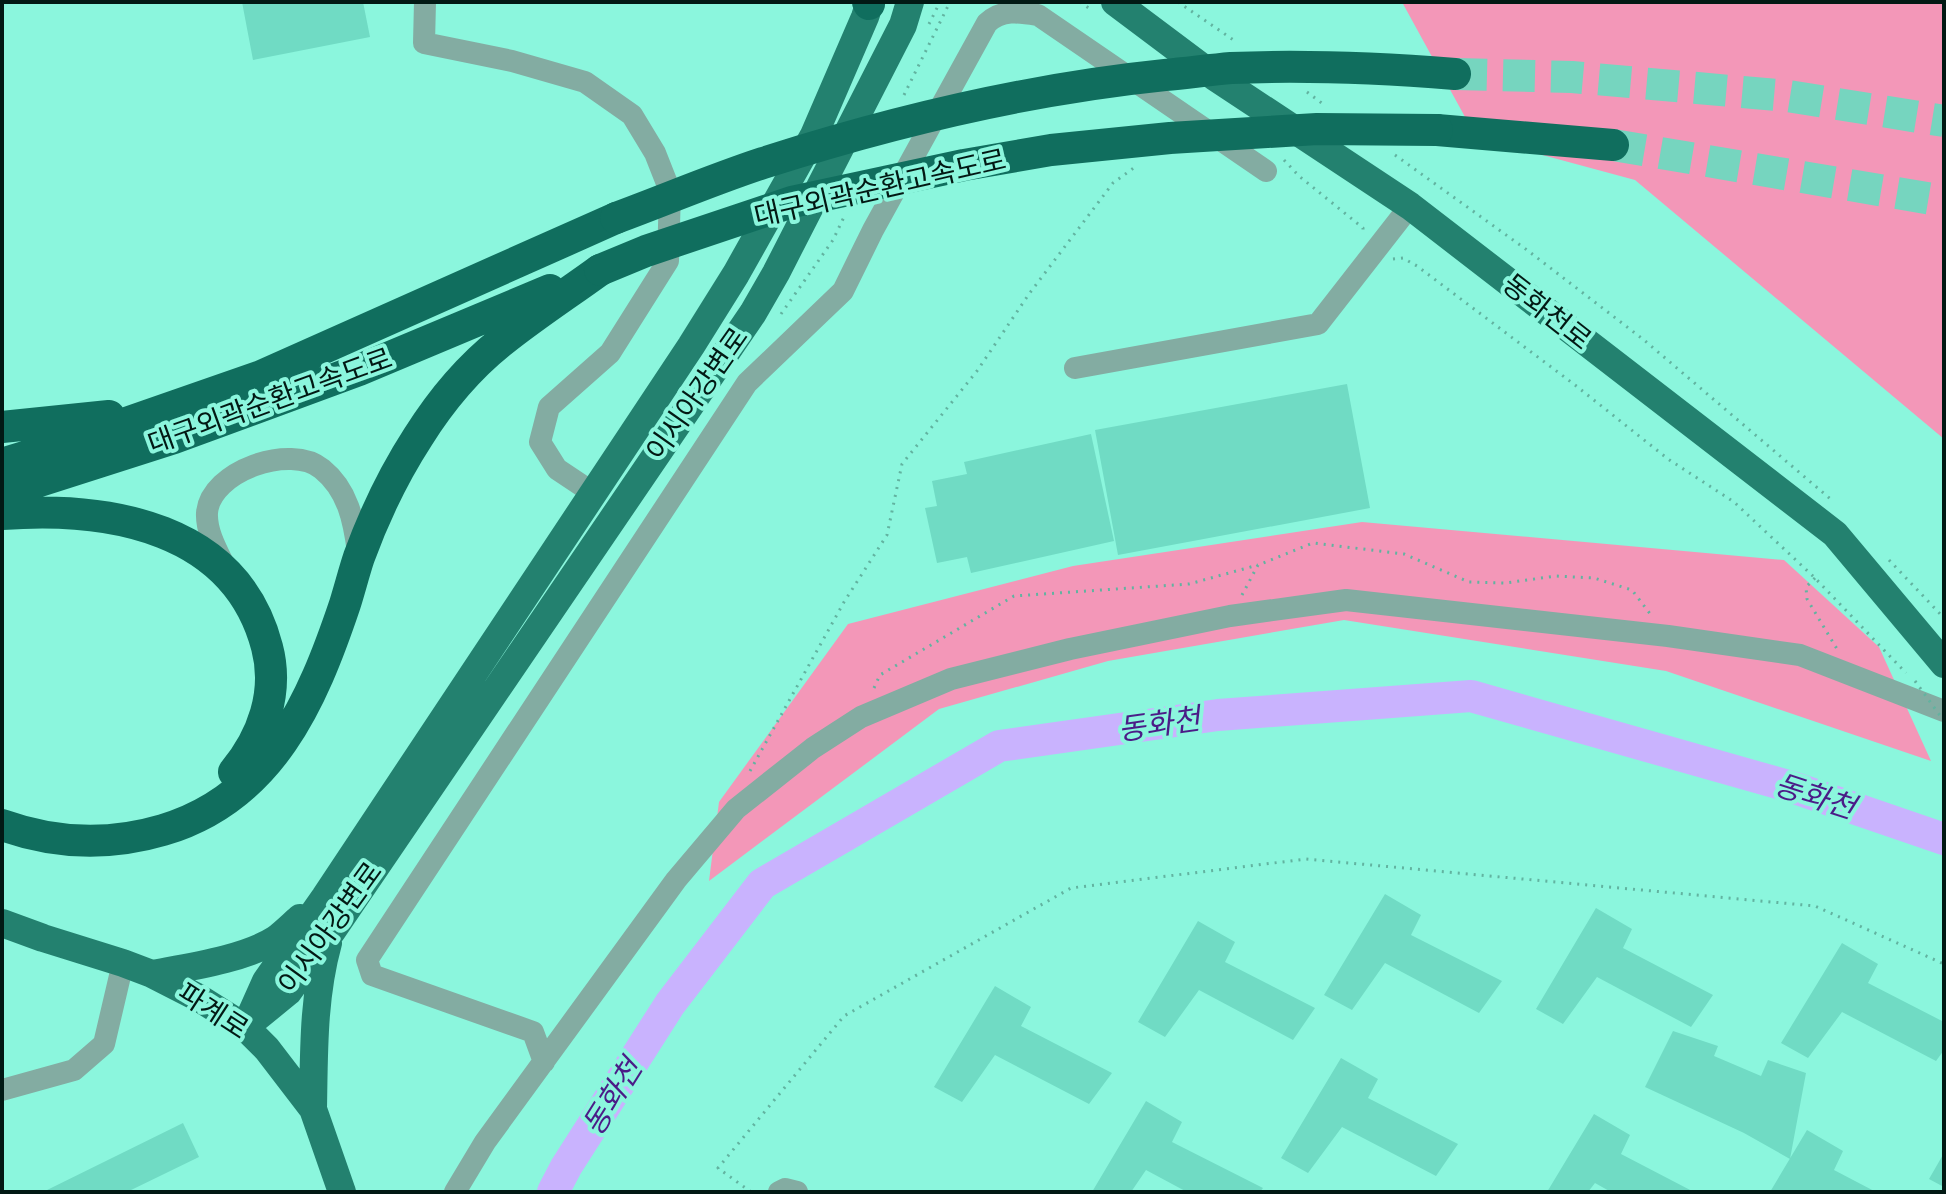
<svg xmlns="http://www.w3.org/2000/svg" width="1946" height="1194" viewBox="0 0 1946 1194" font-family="'DejaVu Sans','Noto Sans KR',sans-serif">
<rect width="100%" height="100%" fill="#8bf6dd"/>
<!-- green -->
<path fill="#f397b8" d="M1402,2H1944V439L1635,180L1476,137Z
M1362,522L1784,560L1879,647L1931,761L1666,671L1344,620L1108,661L939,709L709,881L719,802L848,624L1073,566Z"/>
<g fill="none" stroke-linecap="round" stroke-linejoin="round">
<!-- river -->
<path stroke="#c9b3fe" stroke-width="32" d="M553,1192L566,1167L670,1004L762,884L999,746L1218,715L1471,696L1795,788L1944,839"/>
</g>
<!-- building -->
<path fill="#70dbc4" d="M242,2H363L370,37L253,60Z
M1347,384L1370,508L1118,555L1095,430Z
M1091,434L1114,541L971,573L967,557L937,563L925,508L937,506L932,481L967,474L964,462Z
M1385,894L1421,915L1411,935L1502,981L1479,1013L1385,963L1352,1010L1324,995Z
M1596,908L1632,929L1623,948L1713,995L1691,1027L1597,977L1563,1024L1536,1009Z
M1198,921L1235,942L1225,962L1315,1008L1293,1040L1199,990L1165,1037L1138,1022Z
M1842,943L1878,964L1868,983L1944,1022V1050L1936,1061L1842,1012L1808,1058L1781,1043Z
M995,986L1031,1007L1021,1026L1112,1073L1089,1104L995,1055L962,1102L934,1087Z
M1673,1031L1718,1046L1714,1056L1761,1076L1768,1060L1806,1073L1790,1159L1744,1133L1645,1087Z
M1341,1058L1378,1079L1368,1098L1458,1144L1436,1176L1342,1127L1308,1173L1281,1158Z
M1146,1101L1182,1122L1172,1142L1263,1188L1260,1192H1187L1146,1170L1131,1192H1092Z
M1594,1114L1630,1135L1621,1154L1694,1192H1611L1595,1183L1588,1192H1547Z
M183,1123L199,1157L127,1192H43Z
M1807,1130L1843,1151L1834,1170L1876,1192H1770Z
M1944,1153V1187L1929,1179Z"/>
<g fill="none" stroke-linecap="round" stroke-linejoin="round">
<!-- highway-tunnel -->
<path stroke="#76d5bf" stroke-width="32" stroke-dasharray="32 16" stroke-linecap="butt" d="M1455,74L1572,77L1788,96L1944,121
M1613,145L1944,201"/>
<!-- path -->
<path stroke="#62b3a0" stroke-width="3" stroke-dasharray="2 6" stroke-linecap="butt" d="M1080,2L1093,11
M1178,2L1235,41
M929,24L940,2
M1307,92L1323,104
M904,95L950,2
M1395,155L1527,250L1644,340L1834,502
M1284,160L1299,176L1363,228V232
M1393,259L1403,258L1417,266L1575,385L1668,459L1734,502L1815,578L1906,673
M781,314L833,240L844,217
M1889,560L1944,618
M1815,578L1806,587L1807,599L1837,649
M1242,595L1258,565L1313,543L1404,554L1469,582L1505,583L1556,576L1594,578L1632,590L1651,615
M874,688L880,675L1014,596L1189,584L1258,565
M750,771L844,602L887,535L902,464L977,371L1029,294L1113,183L1135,167
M751,1192L718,1168L844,1016L1071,888L1306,859L1815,906L1944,964"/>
<!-- minor -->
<path stroke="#83aca2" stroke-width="22" d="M425,2L424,43L512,61L585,82L632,115L655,153L670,191L668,261L610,353L549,407L540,442L557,469L593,493
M1075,368L1318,324L1410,206
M227,571C219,554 206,533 207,513C210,471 291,443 322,469C348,490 354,521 358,552
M544,1062L533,1032L372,975L367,960L747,383L843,291L873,230L987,23C1002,9 1019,12 1038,15L1266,171
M2,1090L74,1070L104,1044L123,963
M455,1192L485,1142L676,880L736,809L813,748L861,717L951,679L1070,649L1230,616L1346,600L1668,636L1800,655L1944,711
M779,1192L785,1189L797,1192"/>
<!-- major -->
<path stroke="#23816f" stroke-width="28" d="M1115,2L1215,77L1410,206L1835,534L1944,664
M2,923L43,938L123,963L152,974L199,998L245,1027L267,1049L313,1109L342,1192
M152,974C189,967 245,959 276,939C284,933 292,925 300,918
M249,1019L266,981L325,897L691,346L736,274L814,135L865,17L870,2
M245,1027L288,992L332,931L753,313L776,273L903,25L910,2
M313,1109C314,1053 313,997 328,943"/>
<!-- highway -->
<path stroke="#106e5e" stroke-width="32" d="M868,2L869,4
M1437,130L1613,145
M2,427L109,416
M2,464L57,447L261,376L616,218
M2,493L174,438L359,370L550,290
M2,514C109,506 236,527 267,647C279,692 263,737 234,772
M2,825C55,844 109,846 163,830C271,798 312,702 345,604C350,588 354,572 359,557C374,516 394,474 418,437C440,402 469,367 502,341C533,316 567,294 600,270"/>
<!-- path-bridge -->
<path stroke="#62b3a0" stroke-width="3" stroke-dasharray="2 6" stroke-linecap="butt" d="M1915,681L1944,721"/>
<!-- highway-bridge -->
<path stroke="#106e5e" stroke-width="32" d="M616,218C665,200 714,179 763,163C894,121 1028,89 1165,75C1187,73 1209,70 1231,68C1305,65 1380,68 1455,74
M600,270L646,251L792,202L964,165L1051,150L1170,138L1317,129L1437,130"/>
</g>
<g text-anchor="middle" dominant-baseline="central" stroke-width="8" stroke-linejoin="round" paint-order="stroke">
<!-- street labels -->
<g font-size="28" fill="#021914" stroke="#8bf6dd">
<text transform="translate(880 188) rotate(-13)">대구외곽순환고속도로</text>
<text transform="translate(1547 312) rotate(38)">동화천로</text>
<text transform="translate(697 394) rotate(-55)">이시아강변로</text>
<text transform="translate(270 401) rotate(-20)">대구외곽순환고속도로</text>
<text transform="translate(330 928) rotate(-54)">이시아강변로</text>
<text transform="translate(213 1011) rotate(33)">파계로</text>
</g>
<!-- water labels -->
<g font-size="30" font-style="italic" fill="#4b1c87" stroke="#8bf6dd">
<text transform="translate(1159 724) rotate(-8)">동화천</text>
<text transform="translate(1815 796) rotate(18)">동화천</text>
<text transform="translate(612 1097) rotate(-58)">동화천</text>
</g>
</g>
<!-- border -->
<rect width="1946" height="1194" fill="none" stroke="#021914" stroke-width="8"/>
</svg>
